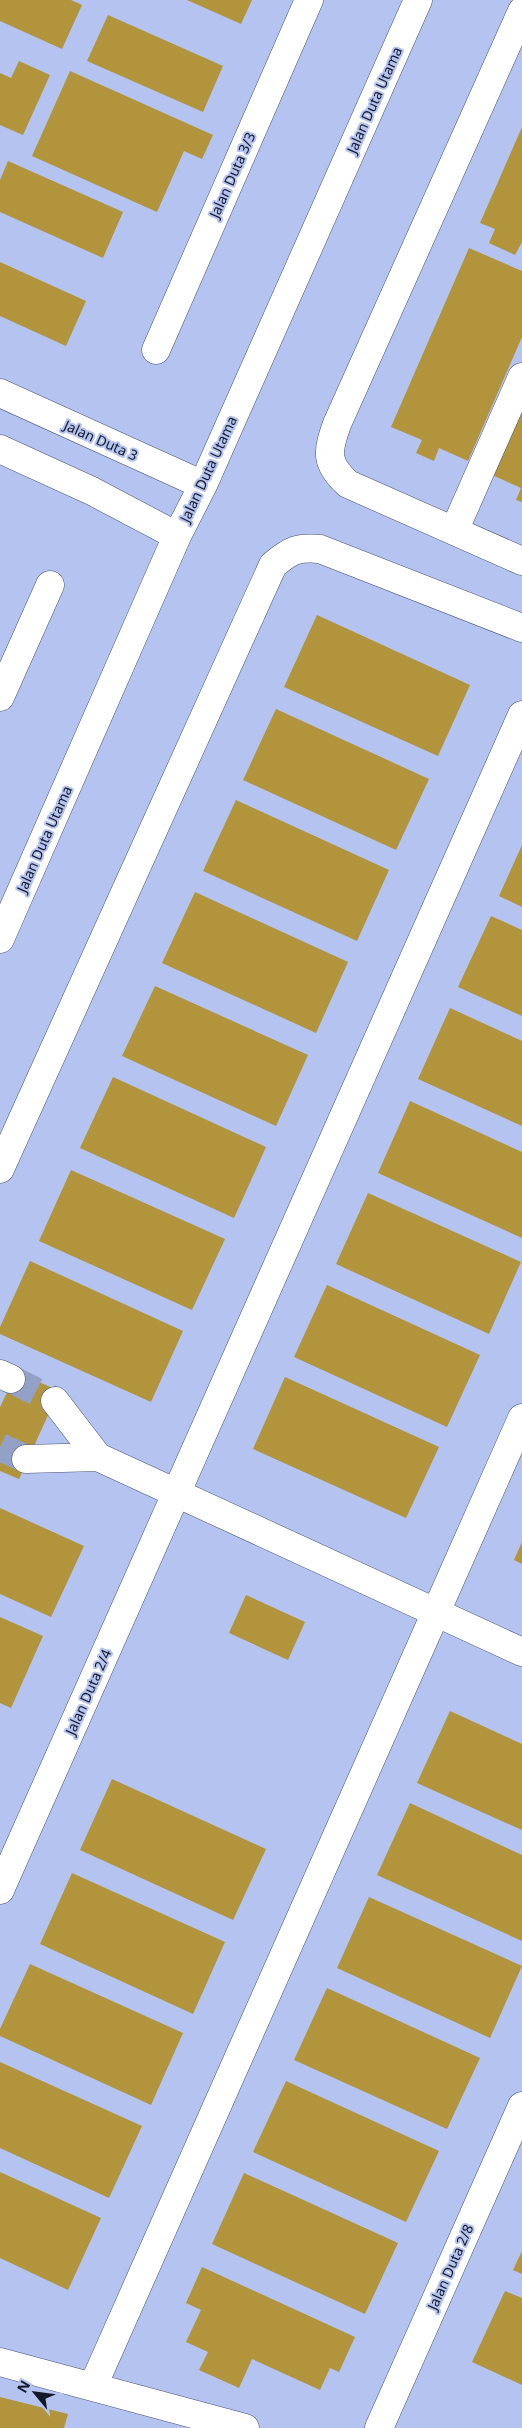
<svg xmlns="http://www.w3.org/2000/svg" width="522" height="2428" viewBox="0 0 522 2428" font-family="'Noto Sans',sans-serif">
<rect width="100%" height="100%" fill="#b4c3ef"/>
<!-- building -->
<path fill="#b1943c" d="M0,0H71L82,5L62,49L0,21Z
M187,0H252L241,24Z
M108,15L223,66L203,112L87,61Z
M19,61L50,75L23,135L0,125V73L11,78Z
M70,71L213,135L202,159L184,151L157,212L32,156Z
M522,127V242L515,255L489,243L495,229L480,223Z
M8,161L123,212L103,258L0,212V180Z
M469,248L522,271V337L468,461L439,448L434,461L416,453L422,440L391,427Z
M0,262L86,301L66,346L0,316Z
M522,406V502L516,500L521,488L492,475Z
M317,615L470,685L438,756L284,687Z
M276,709L429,779L396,850L243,780Z
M236,800L389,870L357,941L203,871Z
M522,845V907L499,896Z
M195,892L348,962L316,1033L162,963Z
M491,916L522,930V1016L458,987Z
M155,986L308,1055L276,1126L122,1056Z
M450,1008L522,1041V1126L418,1079Z
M113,1077L266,1147L234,1218L80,1148Z
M410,1101L522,1152V1238L378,1173Z
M71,1170L225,1239L192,1310L39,1241Z
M368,1193L521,1262L489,1334L336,1264Z
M30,1261L183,1331L151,1402L0,1334V1327Z
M327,1285L480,1355L447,1427L294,1357Z
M17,1372L59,1391L19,1479L0,1471V1407Z
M285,1377L439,1447L406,1518L253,1449Z
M0,1508L84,1546L51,1617L0,1594Z
M522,1542V1564L514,1560Z
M246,1595L305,1622L288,1660L229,1633Z
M0,1617L43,1636L11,1708L0,1703Z
M450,1711L522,1744V1830L417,1783Z
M112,1779L266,1849L233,1920L80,1850Z
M410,1803L522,1855V1941L377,1875Z
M72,1873L225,1942L193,2014L40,1944Z
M369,1897L522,1966L490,2038L337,1968Z
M30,1964L183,2033L151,2105L0,2036V2029Z
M327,1988L480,2058L447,2129L294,2060Z
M0,2062L142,2126L109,2198L0,2148Z
M286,2081L439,2151L406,2222L253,2152Z
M0,2172L101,2218L68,2290L0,2258Z
M244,2173L398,2243L365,2314L212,2244Z
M522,2251V2274L513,2270Z
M202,2267L355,2337L339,2372L330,2368L320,2390L252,2359L239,2388L199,2370L208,2352L186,2342L201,2310L186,2303Z
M505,2291L522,2298V2385L472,2362Z
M0,2397L68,2414L64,2428H0Z"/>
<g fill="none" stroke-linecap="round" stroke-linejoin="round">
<!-- minor-tunnel -->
<path stroke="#94a1c7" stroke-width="28" stroke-dasharray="28 14" stroke-linecap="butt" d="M11,1379L55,1401
M0,1447L26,1459"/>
<!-- minor casing -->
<g stroke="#475379" stroke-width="29">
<path id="minor" d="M522,11L337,424C327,452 325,463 348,484L522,561
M156,350L309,0
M0,393L203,485
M0,449L92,491L177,536
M454,531L522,377
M0,697L50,585
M0,939L177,536L203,485L418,0
M0,1169L273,565C291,550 297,547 320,549L522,628
M0,1374L11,1379
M55,1401L98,1457
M26,1459L98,1457L522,1652
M0,1890L522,715
M0,2362L245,2428
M93,2386L522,1418
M379,2428L522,2106"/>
</g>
<!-- minor -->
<use href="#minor" stroke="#fff" stroke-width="28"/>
</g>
<g text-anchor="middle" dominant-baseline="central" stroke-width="4" stroke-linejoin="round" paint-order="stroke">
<!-- street labels -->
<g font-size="14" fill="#141929" stroke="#b4c3ef">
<text transform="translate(374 100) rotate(-66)">Jalan Duta Utama</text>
<text transform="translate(232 175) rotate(-66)">Jalan Duta 3/3</text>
<text transform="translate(101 440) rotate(24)">Jalan Duta 3</text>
<text transform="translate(208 469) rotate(-65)">Jalan Duta Utama</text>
<text transform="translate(44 839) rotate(-66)">Jalan Duta Utama</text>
<text transform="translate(88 1692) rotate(-66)">Jalan Duta 2/4</text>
<text transform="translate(450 2267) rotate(-66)">Jalan Duta 2/8</text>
</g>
</g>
<!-- north arrow -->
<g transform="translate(35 2393) rotate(299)" stroke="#b4c3ef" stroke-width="4" paint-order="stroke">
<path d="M0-4L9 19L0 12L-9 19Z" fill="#141929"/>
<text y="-8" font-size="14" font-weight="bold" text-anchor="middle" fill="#141929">N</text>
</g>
</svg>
